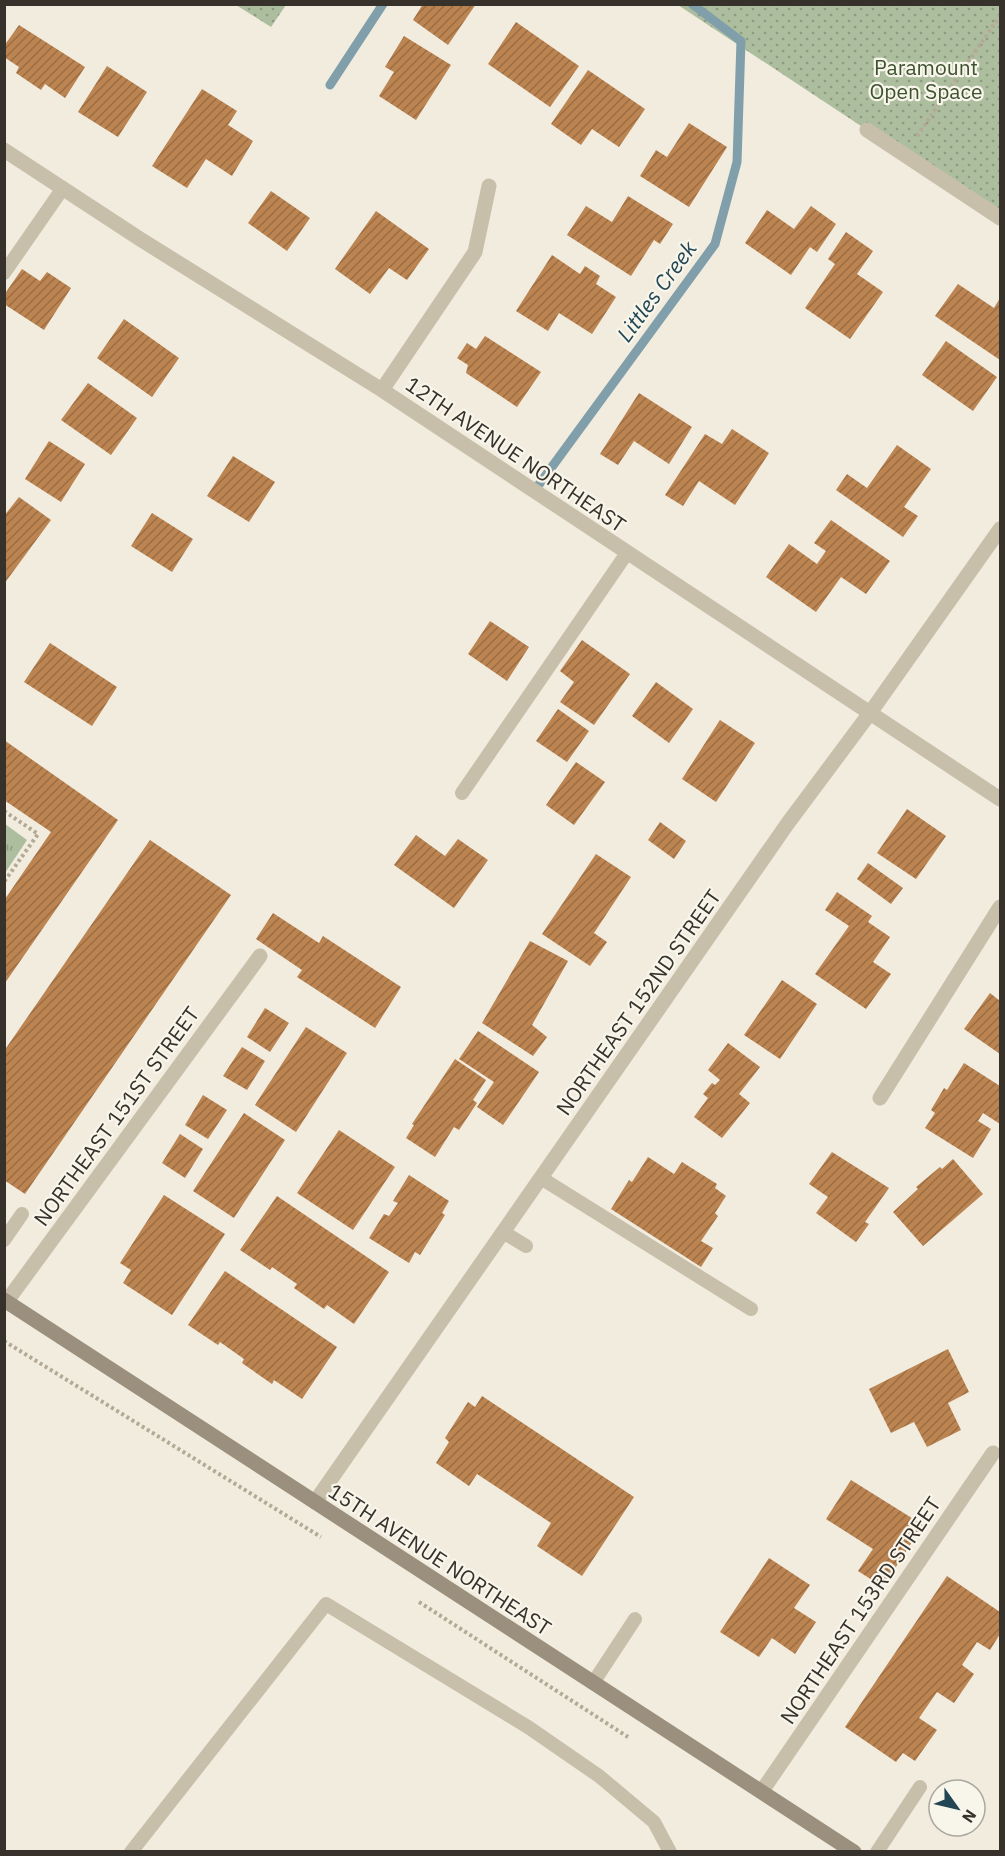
<svg xmlns="http://www.w3.org/2000/svg" width="1005" height="1856" viewBox="0 0 1005 1856" font-family="'IBM Plex Sans',sans-serif">
<defs>
<pattern id="grass-tufts" width="24" height="20" patternUnits="userSpaceOnUse" patternTransform="scale(1.5)"><rect width="24" height="20" fill="#adbe9f"/><path d="M3 7l-1-3M5 7V3M7 7l1-3M15 17l-1-3M17 17v-4M19 17l1-3" fill="none" stroke="#8e9b82"/></pattern>
<pattern id="park-dots" width="8" height="8" patternUnits="userSpaceOnUse" patternTransform="scale(1.5)"><rect width="8" height="8" fill="#adbe9f"/><path d="M2 2h.1M6 6h.1" fill="none" stroke="#8e9b82" stroke-width="1.8" stroke-linecap="round"/></pattern>
<pattern id="building-hatch" width="6" height="6" patternUnits="userSpaceOnUse" patternTransform="scale(1.5)"><rect width="6" height="6" fill="#bc8451"/><path d="M-1 1l2-2M0 6l6-6M5 7l2-2" fill="none" stroke="#9a6d43"/></pattern>
</defs>
<rect width="100%" height="100%" fill="#f1ecde"/>
<!-- grass -->
<path fill="url(#grass-tufts)" d="M5,824L27,840L5,873Z"/>
<!-- park -->
<path fill="url(#park-dots)" d="M236,5H286L271,27Z
M678,5H1000V218Z"/>
<g fill="none" stroke-linecap="round" stroke-linejoin="round">
<!-- stream -->
<path stroke="#809fab" stroke-width="9" d="M330,85L383,4
M535,490L715,244L737,162L741,41L692,4"/>
</g>
<!-- building -->
<path fill="url(#building-hatch)" d="M423,4H476L448,45L413,20Z
M516,22L579,66L550,107L488,64Z
M19,25L85,67L65,98L45,84L41,90L16,73L19,67L4,57V46Z
M404,36L451,65L416,120L379,96L394,72L385,67Z
M107,66L147,92L118,137L78,112Z
M588,70L645,109L619,147L592,129L581,145L551,124Z
M202,89L237,111L228,125L253,141L232,176L206,159L187,188L152,166Z
M689,123L727,147L689,207L640,176L656,150L667,157Z
M271,191L310,218L287,251L248,223Z
M628,196L673,224L660,244L654,240L631,276L567,235L586,206L612,222Z
M811,206L836,224L817,252L810,247L791,275L745,243L767,210L794,229Z
M376,211L429,249L407,280L389,268L370,294L335,269Z
M846,232L873,251L857,274L883,292L850,339L805,308L835,264L828,259Z
M552,255L580,274L585,266L600,276L596,284L616,297L592,334L559,313L548,331L516,311Z
M22,269L40,281L47,272L71,288L44,330L4,304V295Z
M958,284L994,308L1000,298V360L935,316Z
M124,319L179,358L152,397L97,358Z
M485,336L541,372L517,407L466,373L468,365L457,358L467,343L476,349Z
M946,341L997,377L973,411L922,375Z
M88,383L137,418L111,455L61,420Z
M639,393L692,427L669,464L634,441L618,465L600,454Z
M732,429L769,453L735,505L699,481L683,506L665,495L705,434L722,444Z
M49,441L85,464L61,502L25,479Z
M897,445L931,469L904,507L918,516L903,537L836,490L847,474L867,488Z
M233,456L275,482L249,522L207,496Z
M19,497L51,520L4,584V516Z
M152,513L193,539L172,572L131,546Z
M831,520L890,561L866,594L841,577L816,612L766,577L789,544L817,564L826,551L814,543Z
M490,621L529,647L507,681L468,654Z
M582,640L630,674L594,725L560,702L574,682L560,671Z
M50,643L117,687L92,726L24,682Z
M656,682L693,709L669,743L632,716Z
M558,709L589,731L567,762L536,741Z
M720,720L755,743L716,802L682,779Z
M4,740L118,820L5,983V899L51,832L4,800Z
M576,762L605,782L574,825L546,805Z
M907,809L946,836L916,879L877,853Z
M660,822L686,841L674,859L648,840Z
M416,835L445,856L458,839L488,860L454,908L394,865Z
M150,840L231,895L25,1194L4,1180V1051Z
M596,854L631,877L594,933L607,942L590,966L542,934Z
M868,863L903,888L891,904L857,879Z
M837,892L872,916L868,922L890,937L873,962L891,974L866,1009L815,974L849,926L825,910Z
M273,913L319,943L323,936L401,987L375,1028L297,977L302,970L256,939Z
M530,941L568,961L532,1025L547,1037L533,1056L482,1023Z
M782,980L817,1004L780,1059L744,1035Z
M990,993L1000,1001V1054L964,1029Z
M265,1008L289,1023L270,1052L247,1037Z
M306,1027L347,1053L296,1132L255,1105Z
M478,1031L539,1072L503,1125L477,1107L494,1082L459,1059Z
M728,1043L760,1067L739,1094L750,1103L722,1138L694,1117L708,1098L703,1094L712,1083L715,1085L720,1080L708,1070Z
M242,1047L265,1061L247,1090L223,1076Z
M455,1059L486,1080L473,1100L477,1103L459,1130L454,1127L435,1157L406,1138L414,1125L412,1124Z
M964,1063L1000,1086V1124L983,1113L978,1121L991,1129L973,1158L925,1128L935,1113L931,1110L944,1088L947,1090Z
M203,1095L227,1110L208,1139L185,1125Z
M244,1113L285,1140L234,1218L193,1191Z
M339,1130L395,1167L353,1230L297,1193Z
M180,1134L203,1149L185,1178L162,1163Z
M832,1152L889,1188L865,1222L869,1224L856,1242L816,1213L828,1197L809,1184Z
M648,1157L674,1174L682,1162L717,1184L715,1188L726,1196L715,1213L718,1216L701,1241L713,1248L701,1267L611,1209L629,1180L632,1182Z
M953,1159L983,1194L923,1246L893,1212L918,1189L916,1187L940,1167L942,1169Z
M409,1175L449,1201L442,1213L445,1215L420,1255L415,1252L409,1263L369,1238L384,1214L389,1216L398,1203L393,1201Z
M164,1195L225,1234L172,1315L123,1283L131,1270L120,1263Z
M277,1196L389,1272L354,1324L327,1305L324,1309L294,1288L297,1284L272,1267L270,1270L240,1250Z
M225,1271L337,1347L302,1399L274,1380L272,1384L242,1363L244,1359L220,1342L218,1345L188,1325Z
M948,1349L969,1392L948,1403L961,1430L927,1447L914,1422L891,1433L869,1389Z
M482,1396L634,1497L582,1576L537,1546L551,1523L477,1474L469,1486L436,1463L449,1442L445,1438L468,1402L475,1407Z
M851,1480L923,1525L883,1587L858,1571L873,1549L826,1519Z
M769,1558L810,1585L794,1608L816,1622L795,1654L772,1638L759,1657L720,1632Z
M947,1576L1000,1612V1634L990,1650L977,1642L962,1665L974,1674L954,1703L937,1692L919,1718L937,1730L915,1761L903,1753L896,1762L845,1727Z"/>
<g fill="none" stroke-linecap="round" stroke-linejoin="round">
<!-- path -->
<path stroke="#b3a995" stroke-width="4" stroke-dasharray="3 3" stroke-linecap="butt" d="M917,136L1000,16
M4,811L38,834L4,882
M4,1341L321,1537
M419,1602L628,1737"/>
<!-- service -->
<path stroke="#c8bfab" stroke-width="14" d="M4,273L63,188
M462,793L627,553
M541,1178L751,1309
M503,1232L526,1246
M4,1240L22,1214
M593,1683L635,1619
M131,1852L326,1604L528,1727L599,1776L654,1822L670,1852
M877,1852L920,1787"/>
<!-- minor -->
<path stroke="#c8bfab" stroke-width="15" d="M867,130L1000,218
M4,150L140,239L382,390L1000,799
M382,390L475,252L489,186
M880,1098L1000,907
M7,1301L260,956
M315,1502L788,823L870,713L1000,529
M762,1791L993,1453"/>
<!-- secondary -->
<path stroke="#9b8f7d" stroke-width="15" d="M4,1300L854,1852"/>
</g>
<g text-anchor="middle" dominant-baseline="central" stroke-width="4.5" stroke-linejoin="round" paint-order="stroke">
<!-- park labels -->
<g font-size="21" fill="#3e5230" stroke="#f8f5eb">
<text x="926" y="67">Paramount<tspan x="926" dy="24">Open Space</tspan></text>
</g>
<!-- street labels -->
<g font-size="21" fill="#36312a" stroke="#f8f5eb">
<text transform="translate(516 454) rotate(34)">12TH AVENUE NORTHEAST</text>
<text transform="translate(638 1002) rotate(-55)">NORTHEAST 152ND STREET</text>
<text transform="translate(116 1116) rotate(-54)">NORTHEAST 151ST STREET</text>
<text transform="translate(440 1559) rotate(33)">15TH AVENUE NORTHEAST</text>
<text transform="translate(860 1610) rotate(-56)">NORTHEAST 153RD STREET</text>
</g>
<!-- water labels -->
<g font-size="22" font-style="italic" fill="#234654" stroke="#f8f5eb">
<text transform="translate(656 291) rotate(-54)">Littles Creek</text>
</g>
</g>
<!-- border -->
<rect width="1005" height="1856" fill="none" stroke="#36312a" stroke-width="12"/>
<!-- north arrow -->
<g transform="translate(957 1808) rotate(124)"><circle r="28" fill="#f8f5eb" stroke="#aaa79e" stroke-width="1.5"/>
<path d="M0-4.5L10 22L0 15L-10 22Z" fill="#234654"/>
<text y="-9" font-size="16" font-weight="bold" text-anchor="middle" fill="#36312a">N</text>
</g>
</svg>
